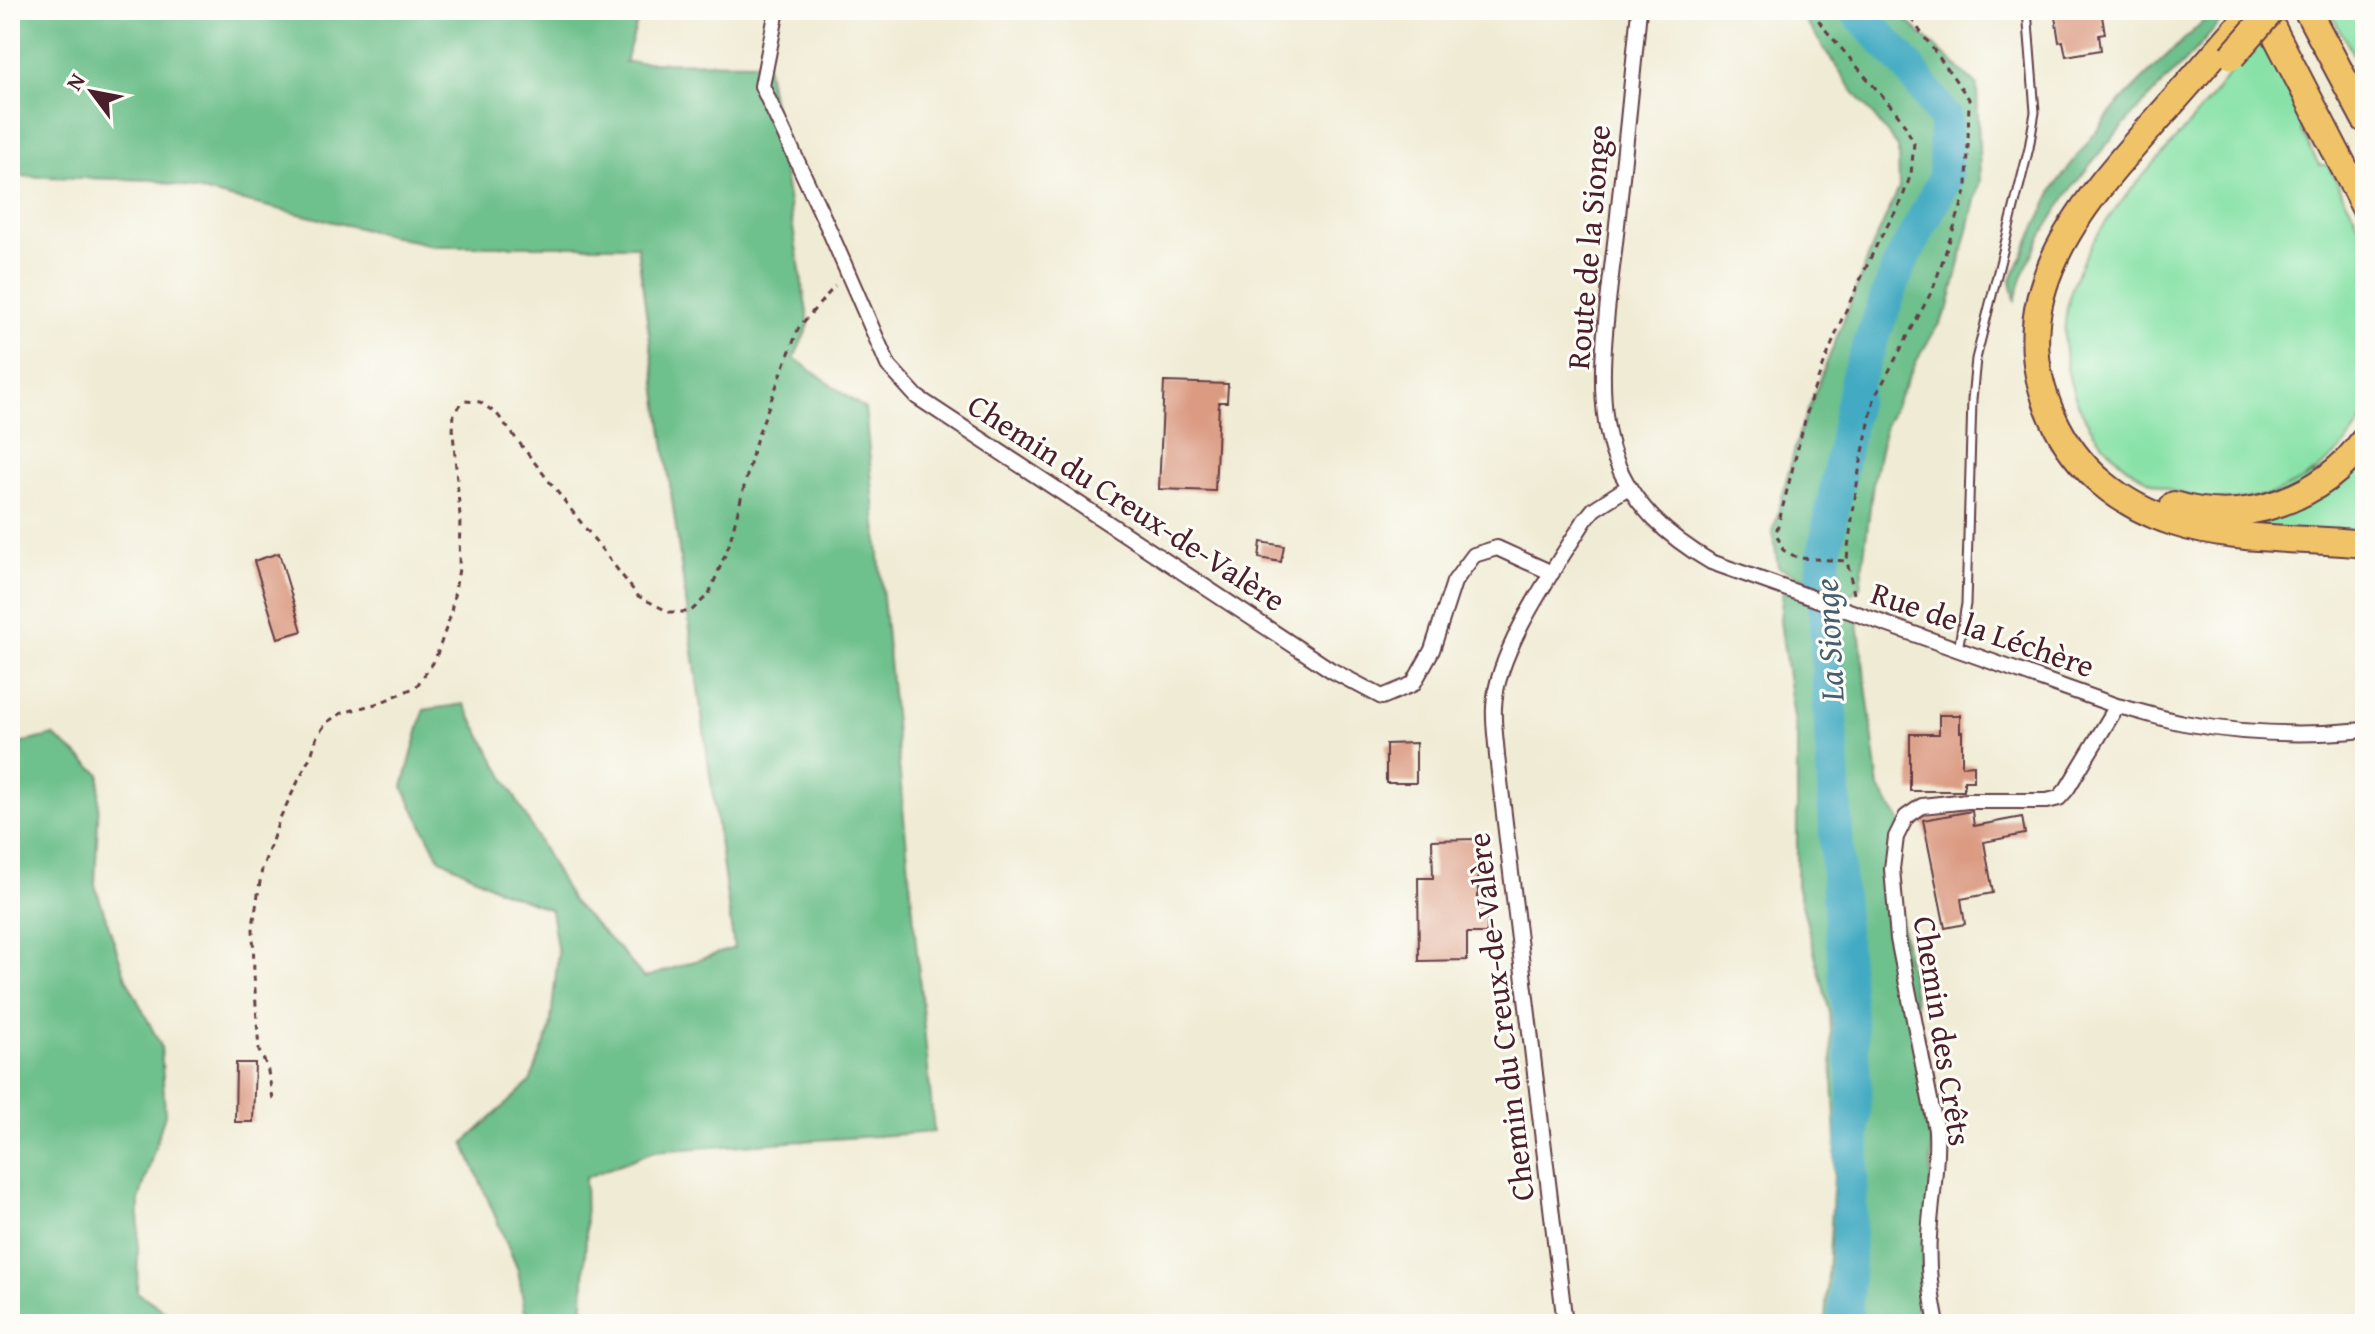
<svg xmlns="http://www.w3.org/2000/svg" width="2375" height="1334" viewBox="0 0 2375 1334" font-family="'Gentium Book Plus',serif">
<rect width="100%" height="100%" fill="#fdfcf7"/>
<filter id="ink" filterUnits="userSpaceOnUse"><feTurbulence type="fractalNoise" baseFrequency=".0125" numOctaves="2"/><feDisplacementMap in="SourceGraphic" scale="16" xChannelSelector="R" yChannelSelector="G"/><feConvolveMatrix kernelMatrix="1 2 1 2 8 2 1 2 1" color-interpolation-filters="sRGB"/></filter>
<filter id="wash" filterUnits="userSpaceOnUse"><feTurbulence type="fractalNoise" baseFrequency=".006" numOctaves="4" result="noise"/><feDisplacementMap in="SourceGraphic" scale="32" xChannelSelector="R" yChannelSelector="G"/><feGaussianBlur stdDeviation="1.8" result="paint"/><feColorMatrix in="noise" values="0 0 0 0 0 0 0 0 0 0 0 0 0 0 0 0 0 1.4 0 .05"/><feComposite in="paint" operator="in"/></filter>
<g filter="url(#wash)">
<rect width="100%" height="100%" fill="#f0ebd4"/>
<!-- green -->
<path fill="#88e2a7" stroke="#698069" stroke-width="2" d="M2329,10H2365V76Z
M2260,34L2307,122L2301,130L2319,165H2328L2356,219L2365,242V415C2352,440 2336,457 2313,473C2283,495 2246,503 2210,499C2103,488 2039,383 2074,281C2098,215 2157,164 2200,111C2221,86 2239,60 2260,34Z
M2365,451V537L2257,530L2219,519Z"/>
<!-- forest -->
<path fill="#6ec08c" stroke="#5c705c" stroke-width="2" d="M10,10H641L625,62L766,63L809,325L794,358L865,409L934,1132L654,1151L585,1178L586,1235L582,1324H527L518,1270L464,1143L530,1082L550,1030L558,954L551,910L499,890L439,858L403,787L424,710L464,704L572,901L621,951L644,978L734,948L637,246H435L154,180L10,176Z
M1798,10H1898L1904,18L1977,85L1980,180L1949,307L1917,360L1885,426L1873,483L1860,587L1848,597L1778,567L1773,532L1799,433L1872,248L1899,188L1898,147L1852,89Z
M2225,15C2202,47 2173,72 2146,101C2100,150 2054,204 2027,265C2022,276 2019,289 2015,300L2011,280L2054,188L2075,159L2117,105L2161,61L2207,18Z
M1783,589L1857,614L1879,788L1901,823L1892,869L1933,1107L1928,1259L1919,1324H1825L1836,1141L1830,1013L1797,885V738L1780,621Z
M53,735L100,774L95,885L126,978L161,1046L165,1114L139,1200L137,1292L184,1324L10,1323V746Z"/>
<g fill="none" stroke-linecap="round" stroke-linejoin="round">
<!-- river -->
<path stroke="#42aac2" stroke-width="34" d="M1845,1324L1855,1090L1839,894L1823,560L1857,379L1899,266L1945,178L1946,120L1910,69L1856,10"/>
</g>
<g id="blocks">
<!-- building -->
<path fill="#db9b83" d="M2054,10H2101L2105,34L2099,35L2101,50L2066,56L2063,41L2059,42Z
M1164,382L1228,384L1227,402H1219L1215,491L1159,489Z
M1261,542L1284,546L1281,562L1259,558Z
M279,553L302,631L278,638L254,561Z
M1939,715H1960V732H1962V766L1974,765V781H1964V791H1910V734H1939Z
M1416,743V783H1386V744Z
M1972,811L1974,826L2022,817L2025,834L1984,842L1993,893L1961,899L1965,924L1945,928L1923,820Z
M1478,839V902H1487V933H1467V960L1419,961L1418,878H1433L1432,840Z
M236,1063H255L253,1122H235Z"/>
</g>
</g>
<g filter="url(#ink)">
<use href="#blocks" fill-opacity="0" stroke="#633e44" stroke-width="2"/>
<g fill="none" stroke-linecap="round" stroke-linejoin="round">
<!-- service casing -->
<g stroke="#633e44" stroke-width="11">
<path id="service" d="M1958,650L1966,604L1972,400L1976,359L2029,148L2035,112L2027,10"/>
</g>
<!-- minor casing -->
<g stroke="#633e44" stroke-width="18">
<path id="minor" d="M777,10L762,86L827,225L888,365L917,397L1331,670L1382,697L1413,684L1432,650L1454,582L1474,555L1497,548L1552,573
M1639,10C1632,85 1624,159 1616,234C1609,300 1591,395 1615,458C1633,506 1668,537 1711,562L2117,706C2140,711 2162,719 2184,723C2243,734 2305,736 2365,730
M1565,1324L1497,756C1496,740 1493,723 1494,707C1496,651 1555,568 1585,520L1594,509L1628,487
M1937,1324C1931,1294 1927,1267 1929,1236C1931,1201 1938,1166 1936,1130L1898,939L1892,869L1896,837L1906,817L1922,806L1968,801H2047L2059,798L2067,789L2117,706"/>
</g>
<!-- motorway casing -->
<g stroke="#633e44" stroke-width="30">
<path id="motorway" d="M2253,10C2220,48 2187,86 2153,124C2078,208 1999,299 2053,418C2076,469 2120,505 2173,522C2234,542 2301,537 2365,544
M2263,10L2365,208
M2307,10L2365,119
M2174,505C2245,527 2322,499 2365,439"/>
</g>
<!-- path -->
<path stroke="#633e44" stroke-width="3" stroke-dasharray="6 6" stroke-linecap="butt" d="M1812,10L1823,27L1901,118L1914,143L1911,174L1901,202L1878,242L1841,321L1811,397L1776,533L1783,550L1798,558L1847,561
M1854,594L1847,561L1848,547L1859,471L1874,399L1933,289L1967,189L1969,99L1905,10
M273,1099L267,1066L259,1051L254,975L253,926L262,869L280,818L312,753L317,736L327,722L342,713L379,703L416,687L435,660L450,617L459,569L460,516L453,432L454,412L464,401L480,402L497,414L638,596L669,612H690L709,594L729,545L757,437L799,327L835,286"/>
<!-- service -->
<use href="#service" stroke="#fff" stroke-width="7"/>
<!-- minor -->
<use href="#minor" stroke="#fff" stroke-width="14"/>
<!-- motorway -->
<use href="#motorway" stroke="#f1c369" stroke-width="26"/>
<!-- motorway-bridge casing -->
<g stroke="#633e44" stroke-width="30" stroke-linecap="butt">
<path id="motorway-bridge" d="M2232,56L2272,10"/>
</g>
<!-- motorway-bridge -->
<use href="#motorway-bridge" stroke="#f1c369" stroke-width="26"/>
</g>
</g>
<g text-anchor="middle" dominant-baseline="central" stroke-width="6" stroke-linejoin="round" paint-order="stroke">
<!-- street labels -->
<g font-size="32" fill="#4a1f2b" stroke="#fdfcf7">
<text transform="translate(1588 247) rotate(-85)">Route de la Sionge</text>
<text transform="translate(1127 502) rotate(33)">Chemin du Creux-de-Valère</text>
<text transform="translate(1983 629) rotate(19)">Rue de la Léchère</text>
<text transform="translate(1500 1017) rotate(-97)">Chemin du Creux-de-Valère</text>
<text transform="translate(1943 1031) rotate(81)">Chemin des Crêts</text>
</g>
<!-- water labels -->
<g font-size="34" font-style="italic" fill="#465e6f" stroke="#fdfcf7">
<text transform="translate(1828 640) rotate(-93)">La Sionge</text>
</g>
</g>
<!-- margin -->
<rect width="2375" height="1334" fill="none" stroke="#fdfcf7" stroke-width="40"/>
<!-- north arrow -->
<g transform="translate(92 92) rotate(302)" stroke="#fdfcf7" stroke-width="6" paint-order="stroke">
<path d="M0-6L14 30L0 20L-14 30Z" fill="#4a1f2b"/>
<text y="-12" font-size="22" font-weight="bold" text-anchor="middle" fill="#4a1f2b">N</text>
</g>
</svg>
